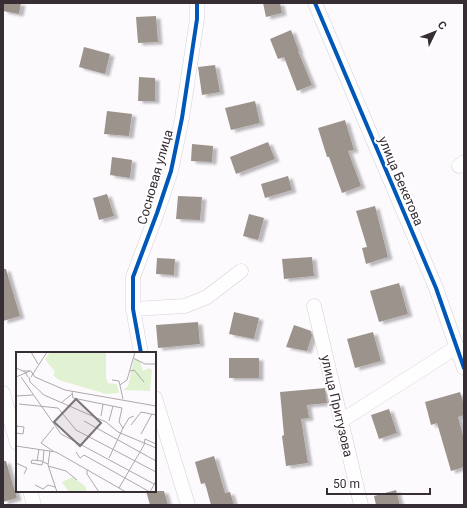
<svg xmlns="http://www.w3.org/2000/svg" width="467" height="508" viewBox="0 0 467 508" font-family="Roboto,sans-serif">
<defs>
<filter id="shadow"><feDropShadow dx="4.5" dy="2.5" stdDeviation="1" flood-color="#0004"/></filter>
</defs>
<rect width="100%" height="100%" fill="#fdfafd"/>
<!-- building -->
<path fill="#9c938c" filter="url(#shadow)" d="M3,3H21L19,14L3,11Z
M263,3H280L282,13L266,17Z
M156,16L158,42L138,43L136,17Z
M291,30L299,51H298L312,85L297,91L284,57L278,59L270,39Z
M84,47L110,54L105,74L79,67Z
M215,65L220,92L202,95L198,67Z
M139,77L155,78V101H138Z
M255,101L260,123L231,130L225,108Z
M107,111L132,114L129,136L104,134Z
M345,120L354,150L348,151L361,186L342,193L329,157H327L318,128Z
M268,142L275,159L236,174L230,157Z
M192,144L213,146L212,162L191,161Z
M112,157L132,160L130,178L110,175Z
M288,176L292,190L265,198L261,184Z
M107,194L114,216L99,220L93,198Z
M178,196L202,197L200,220L176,219Z
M375,206L388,257L366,264L362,248L367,247L356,211Z
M249,214L264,218L258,240L243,236Z
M312,257L314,276L284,279L282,259Z
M157,258L175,259L174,275L156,274Z
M3,269H6L20,316L3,321Z
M399,283L408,314L379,322L370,291Z
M234,312L259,318L254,339L229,334Z
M198,322L200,344L158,348L156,325Z
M294,325L311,331L312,336L307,351L286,347Z
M373,332L381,361L355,368L347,339Z
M229,358H259V378H229Z
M325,388L327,403L307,405L309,418L301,419L308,463L286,466L282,436L284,435L280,392Z
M460,392L464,405V415L458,417L464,439V467L451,471L437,423L431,425L425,402Z
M389,409L397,433L379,439L371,415Z
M214,456L225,493L230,492L234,505H211L205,483L201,484L195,462Z
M3,461H6L17,498L3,502Z
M396,490L400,505H376L374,496Z
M146,491H164L168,505H150Z"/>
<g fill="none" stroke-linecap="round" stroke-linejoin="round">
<!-- minor casing -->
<g stroke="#d5cfd4" stroke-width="15">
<path id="minor" d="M315,3L436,288L464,368
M459,166L464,162
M314,306L361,505
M133,309L185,306L207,297L241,271
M141,353L133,309V277L157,213L171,171L182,118L197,19V3
M3,393L17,443
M155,398L188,505
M341,421L457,347
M30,491L34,505"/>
</g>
<!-- minor -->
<use href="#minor" stroke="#fffeff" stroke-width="14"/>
<!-- cycleway casing -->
<g stroke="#fff" stroke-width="6">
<path id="cycleway" d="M315,3L436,288L464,368
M141,353L133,309V277L157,213L171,171L182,118L197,19V3"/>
</g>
<!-- cycleway -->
<use href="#cycleway" stroke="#0057b8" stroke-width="4"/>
</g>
<g text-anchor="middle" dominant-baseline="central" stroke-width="4" stroke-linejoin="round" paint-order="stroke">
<!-- street labels -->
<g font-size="13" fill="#372d35" stroke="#fff">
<text transform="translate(155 177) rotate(-74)">Сосновая улица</text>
<text transform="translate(401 181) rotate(67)">улица Бекетова</text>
<text transform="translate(337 406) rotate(77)">улица Притузова</text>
</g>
</g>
<!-- overview -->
<g transform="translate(16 352)">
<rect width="140" height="140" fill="#fdfafd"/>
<path d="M34,0L90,1V25L92,31L101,32L103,41L90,42L43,28L37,23L39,20L29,7ZM118,7L124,9L127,19L133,16L136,18L134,39L107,38L112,34ZM57,125L69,134L71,140H53L46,130Z" fill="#e0f2d1"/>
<path fill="none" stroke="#aea8ad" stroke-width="1" d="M15,0L22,12M117,6L129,12H140M0,16L9,20L12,25M7,19H15L19,25L49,38L140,54M114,19L118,18L128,30M0,25L14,19M5,25L45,82L140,133M13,25L14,30L28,43L90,70L102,80L140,96M15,25L31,0M96,28L103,29L107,47M104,33L111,28L119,0M56,39L57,46L106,56L103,70L107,76L93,106M0,44L17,43M45,51L56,42M3,52L42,56L60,78L140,120M85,64L87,52M68,69L140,109M93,69L97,54M115,73L125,60L140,63M107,76L113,66L118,64M0,81L1,74L8,75L7,82L0,81M125,82L136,62M0,94L40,100L110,140M28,98L27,110L26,113L15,111L16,108L26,109L27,110L32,112M34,99L32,113L41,140M37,99L25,91L38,75M60,100L64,106L68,103L134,140M21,109L23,97M0,111L11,116L8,122M32,114L50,119L61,128M71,118V122L83,140M19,133L27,137L32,133L39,135M103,136L128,93L129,87L140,92M134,140L140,129"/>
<path fill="#7c757b" fill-opacity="0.15" stroke="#7c757b" stroke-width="2" d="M60,47L85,71L64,94L38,70Z"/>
<rect width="140" height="140" fill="none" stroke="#372d35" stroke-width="2"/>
</g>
<!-- border -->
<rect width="467" height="508" fill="none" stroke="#372d35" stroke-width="8"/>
<!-- north arrow -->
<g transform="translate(435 32) rotate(47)" stroke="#ffffff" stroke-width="3" paint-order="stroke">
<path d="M0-3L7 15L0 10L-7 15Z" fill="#372d35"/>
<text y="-6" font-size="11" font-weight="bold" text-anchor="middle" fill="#372d35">С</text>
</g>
<!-- scale -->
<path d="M327 488v6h103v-6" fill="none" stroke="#372d35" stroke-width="2"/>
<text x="333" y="488" font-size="12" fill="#372d35" stroke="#ffffff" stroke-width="3" paint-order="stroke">50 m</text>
</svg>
